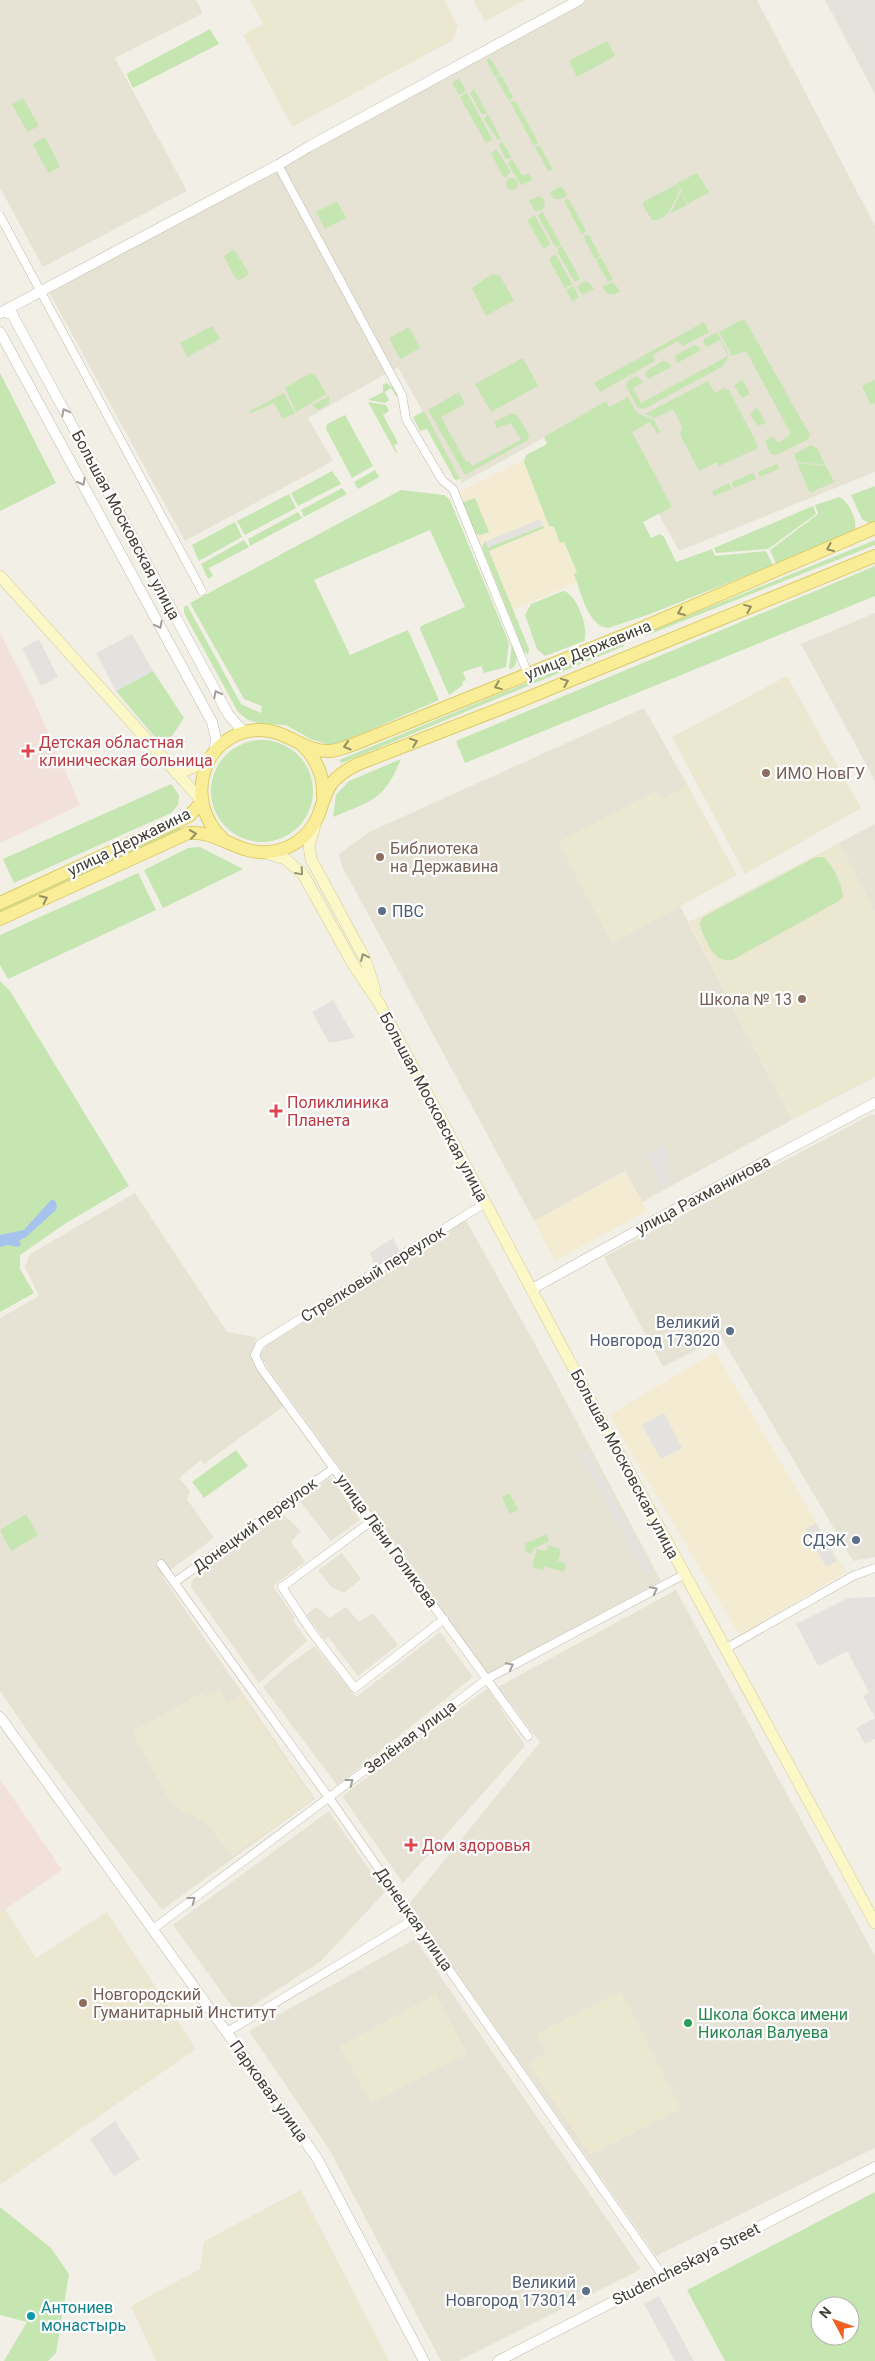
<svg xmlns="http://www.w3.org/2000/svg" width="875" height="2361" viewBox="0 0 875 2361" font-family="Roboto,sans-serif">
<rect width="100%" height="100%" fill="#f2f0e6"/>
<!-- residential -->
<path fill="#e6e3d4" d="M0,0H196L203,13L115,58L187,191L43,267L0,188Z
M588,0H757L875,226V472L679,551L600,407L462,483L398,367L308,418L333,461L185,541L49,292Z
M875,613V781L801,644Z
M644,708L688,786L662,800L657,790L612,943L680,906L792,1120L642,1202L625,1171L534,1221L342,866L339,854L369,832Z
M875,824V912L839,843Z
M872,1114L875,1115V1557L853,1561L721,1337L663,1367L604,1257Z
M135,1193L227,1332L256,1337L252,1359L284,1406L204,1464L201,1460L179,1478L190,1491L187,1499L214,1538L162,1576L315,1799L162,1910L40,1749L0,1691V1318L39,1296L25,1267L30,1254Z
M466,1220L552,1375L661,1581L488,1674L260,1357L261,1352L267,1345Z
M331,1477L360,1520L331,1541L299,1500Z
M281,1512L301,1531L291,1542L305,1562L273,1586L295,1618L293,1620L307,1641L259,1683L191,1587L192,1580Z
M342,1553L361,1579L344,1593L331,1587L318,1570Z
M676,1590L875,1956V2148L656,2256L409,1904L540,1742L498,1687Z
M316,1607L330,1618L346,1607L359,1622L373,1613L398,1645L358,1676L328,1637L325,1640L306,1615Z
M440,1632L473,1677L337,1785L263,1687L288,1665L315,1646L356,1697Z
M488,1688L525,1746L403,1883L342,1796Z
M329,1811L385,1892L320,1962L238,2015L173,1925Z
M415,1939L641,2269L459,2361H441L329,2149L249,2031Z"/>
<!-- commercial -->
<path fill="#f3ebd2" d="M533,455L583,579L508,613L459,492Z
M625,1171L647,1211L555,1261L534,1221Z
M715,1352L846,1572L740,1636L609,1415Z"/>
<!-- industrial -->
<path fill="#e4e2db" d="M825,0H875V94Z"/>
<!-- education -->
<path fill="#ebe7d1" d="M250,0H444L458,26L453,40L292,127L243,35L263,24Z
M473,0H525L485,21Z
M787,676L861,808L745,874L672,737Z
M688,786L737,875L612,944L558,842L657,790L662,800Z
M839,843L875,912V1077L792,1120L689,922Z
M220,1690L227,1703L241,1694L313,1799L232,1856L205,1822L178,1809L170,1801L134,1736L135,1730L201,1693L207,1696Z
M5,1909L36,1958L107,1912L196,2049L0,2185V1913Z
M621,1991L681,2109L590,2155L528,2063L546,2053L536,2034Z
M436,1994L467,2053L371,2104L340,2046Z
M301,2190L389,2361H156L131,2306L200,2269L204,2241Z"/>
<!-- medical -->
<path fill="#f2e1da" d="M0,633L32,696L80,805L0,843Z
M0,1779L62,1870L0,1913Z"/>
<!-- green -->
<path fill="#c5e5b1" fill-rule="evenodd" d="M210,29L219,44L133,88L127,75L128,73Z
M607,41L615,56L577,77L569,61Z
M490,58L500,74L495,77L486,60Z
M501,75L513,97L509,101L496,78Z
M459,78L466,91L459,95L452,83Z
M474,89L487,113L484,114L481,113L470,93Z
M467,93L492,139L487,143L485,142L460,97Z
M23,98L39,126L27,132L12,104Z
M513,101L516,102L538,142L534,146L510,102Z
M488,114L501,139L498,140L484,119Z
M45,137L60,167L48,173L33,144Z
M502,141L512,158L506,159L499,145Z
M537,146H540L552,168L551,171H548L535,147Z
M496,149L511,172L506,177H503L491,153Z
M512,159L522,175L529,174L533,180L522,185L520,184L508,163Z
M697,173L709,192L688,204L677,183Z
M506 184a6 6 0 1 1 12 0a6 6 0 1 1-12 0Z
M677,184L680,190C674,202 668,222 652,220L643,206V202Z
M559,187L563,188L567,196L561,199H554L550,192Z
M681,192L687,205L670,214Z
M539,196L544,199L545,205L542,210L535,211L529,201Z
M568,198L586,230L582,235L564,201Z
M337,201L346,218L325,229L316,212Z
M542,211L561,245L557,247L554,245L538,216Z
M535,215L550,244L546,248H543L527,220Z
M586,235H589L600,256L595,259L583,236Z
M562,246L580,279L577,281H574L558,253V248Z
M234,249L248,272L247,276L239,280L235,278L224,256Z
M553,255H556L572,284L565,288L549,260Z
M601,257L613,279L608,282L596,260Z
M492,274L500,276L514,300L486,316L472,288Z
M584,281L589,283L594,289L582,295L577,287Z
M613,282L620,291L614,295L608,294L602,287Z
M573,286L579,297L572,301L566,290Z
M745,320L810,435L807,440L776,455L770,453L765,441L773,436L778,443L791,434L746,351L732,356L719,332L739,321Z
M704,322L709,332L683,346L678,341L653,355L655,361L600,392L594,383Z
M212,326L220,339L187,357L180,343Z
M409,327L420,348L400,359L389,338Z
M717,332L729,355L723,366L644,409L638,408L626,387L628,381L637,376L643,382L633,388L641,403L728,356L720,340L707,347L703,342L704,339Z
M694,345L698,346L700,351L677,363L675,356Z
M523,358L538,386L491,412L475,384Z
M663,361L668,362L671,367L648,379L645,372Z
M0,373L56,483L0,511Z
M310,373L316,376L326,394L296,412L285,388Z
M742,379L750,394L742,398L734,386Z
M875,380V403L871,405L862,386Z
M708,381L715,393L724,388L729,390L758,446L756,449L719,466L717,462L699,471L680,434L682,427L673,409L655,418L645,414Z
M386,383L393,387L398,395L396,396L391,388L385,392L389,400L385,403L368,400L383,392V385Z
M459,392L465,404L441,417L466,462L469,461L472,466L521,440L511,423L497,428L494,422L512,413L518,416L529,435L528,440L465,475L428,410Z
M284,393L295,413L283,419L274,403L249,414L250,411Z
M329,396V404L318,410L312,405Z
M628,397L637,413L654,420L660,432L657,434L650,422L632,432L672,507L643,522L651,538L660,534L664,537L676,562L712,549L715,556L766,551L773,565L650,614L608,628C587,626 581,591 574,574L577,572L564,542L560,543L554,527L549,526L524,462L526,455L547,444L544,437L606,401L609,407Z
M368,402L386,405L389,411L383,415L398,443L394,445L397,452L396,453Z
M757,407L766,423L758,426L750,414Z
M424,411L460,479L455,480L427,429L420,431L413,417Z
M345,415L373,466L352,478L326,429L327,424Z
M811,445L817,448L825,465L797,462L794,454Z
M797,463L826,466L834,482L810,493Z
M777,464L779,469L760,477L758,472Z
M375,470L379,477L358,489L354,482Z
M332,471L341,484L298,506L291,493Z
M753,473L756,479L734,488L732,482Z
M729,483L732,489L714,496L712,491Z
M875,486V523L870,524L862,519L851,495Z
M342,488L347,494L304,517L301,510Z
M401,490L444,495L450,500L509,643L506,667L484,673L481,666L463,672L466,680L462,682L463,685L449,695L420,629L421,626L465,607L430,530L314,580L350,655L408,630L439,700L333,746L311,739L286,725L262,724L248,720L238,712L184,613V607L187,605L241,704L261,713L262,706L244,699L190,603Z
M289,494L296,508L245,535L237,521Z
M840,497C849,502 859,522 854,532L776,564L770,550L818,514L815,505Z
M475,498L489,532L480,535L474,533L462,503Z
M813,506L816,514L768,549L716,553L714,548Z
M298,512L302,518L250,546L248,539Z
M235,522L242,537L199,561L192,545Z
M543,526L544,528L489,551L529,649L528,655L524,652L482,547L485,541L488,547Z
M244,540L249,547L209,568L213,576L208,579L201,564Z
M875,540V545L645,636L646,633Z
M875,566V596L465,763L456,741Z
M563,591C576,592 590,630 584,641L545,656L537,649L525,615L531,604Z
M512,643L517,657L515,666L511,669L509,668Z
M623,643L624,646L342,763L339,760Z
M153,671L184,718L164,748L116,691Z
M211 791a51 51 0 1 1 102 0a51 51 0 1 1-102 0Z
M401,759C384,801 371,801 333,817L336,795L349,781Z
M171,784L179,795L178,805L171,813L14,883L3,859Z
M180,826L182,831L0,914V908Z
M200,847L243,869L163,908L144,870L188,848Z
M816,857H823C833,865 842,884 843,896L839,901L732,960C714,964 707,942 701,929L700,924L703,917Z
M138,873L156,910L8,979L0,965V935Z
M0,981L10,991L129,1186L66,1223L20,1255V1269L34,1293L0,1312Z
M236,1450L248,1466L204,1498L192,1482Z
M509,1493L518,1510L510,1514L502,1497Z
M26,1514L38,1535L11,1551L0,1530Z
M547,1534L549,1541L533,1549L531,1554L525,1552L526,1548L524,1544Z
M548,1545L561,1549L558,1561L566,1563L564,1572L544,1566L543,1570L532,1567L537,1549L546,1551Z
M875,2192V2361H725L687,2290ZM820,2306H850V2336H820Z
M0,2207L51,2248L69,2274L56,2353L48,2361H4L27,2322L0,2315Z"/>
<!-- parking -->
<path fill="#e3e2de" d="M540,519L543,525L488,548L485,542Z
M132,634L153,671L116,691L96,653Z
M39,639L58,677L41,686L22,648Z
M333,1000L355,1038L329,1043L312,1012Z
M665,1145L670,1165V1184L660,1189L648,1154Z
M393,1238L400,1252L376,1268L370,1253Z
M664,1413L682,1448L661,1459L642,1425Z
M587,1451L652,1572L646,1575L581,1454Z
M816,1523L837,1561L826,1567L806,1529Z
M875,1597V1739L865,1744L856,1728L875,1718L863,1696L869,1692L847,1651L821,1665L817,1664L796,1624L848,1598Z
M115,2121L140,2159L114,2176L90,2139Z
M659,2296L694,2361H675L644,2304Z"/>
<!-- water -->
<path fill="#a5c3ec" d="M51,1200H54L57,1205L56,1210L26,1237L18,1241L21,1243L19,1247L7,1245L0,1247V1235L24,1230Z"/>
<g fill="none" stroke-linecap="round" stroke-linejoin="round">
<!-- minor casing -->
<g stroke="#bdb9a9" stroke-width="9">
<path id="minor" d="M278,165L402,395L406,419L442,480L453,489L528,674
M0,216L202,591
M485,1203L260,1344L255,1355L261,1368L528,1736
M373,1520L282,1587L311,1631L355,1688L444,1619
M161,1564L337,1809L663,2276
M175,1582L334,1468
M725,1649L853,1576L875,1568
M153,1929L487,1679L685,1574
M227,2032L414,1919"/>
</g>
<!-- tertiary casing -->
<g stroke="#bdb9a9" stroke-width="11">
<path id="tertiary" d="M4,312L12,314L228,714L240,728L246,732
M0,313L278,165L310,146L579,0
M0,332L212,722L216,739L214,753
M532,1289L672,1211L875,1103
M0,1717L317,2158L424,2361
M498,2361L875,2167"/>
</g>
<!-- secondary casing -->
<g stroke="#d0ca98" stroke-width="12">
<path id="secondary" d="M0,576L201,800
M177,774L192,768L213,755
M315,825L309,846L311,859L365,959L375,990
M267,853L285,859L303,874L354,966L379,1003L609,1435L875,1923"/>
</g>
<!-- primary casing -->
<g stroke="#ddcd69" stroke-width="14">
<path id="primary" d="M302,745C317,759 324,777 323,797
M223,839C183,802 201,734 257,730C285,728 305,753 330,751C337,751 345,747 352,745L635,631L875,528
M0,903L189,816L202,802
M0,919L188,833C217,830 239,855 268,852C290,851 310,836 318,816C322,806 325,793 331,784C339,774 348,769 358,764L520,701L875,556"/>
</g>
<!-- minor -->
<use href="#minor" stroke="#fff" stroke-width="8"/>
<!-- tertiary -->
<use href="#tertiary" stroke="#fff" stroke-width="10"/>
<!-- secondary -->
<use href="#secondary" stroke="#fcf7c7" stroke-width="11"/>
<!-- primary -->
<use href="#primary" stroke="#f9ed98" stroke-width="12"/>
</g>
<!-- one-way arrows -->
<defs><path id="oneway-chevron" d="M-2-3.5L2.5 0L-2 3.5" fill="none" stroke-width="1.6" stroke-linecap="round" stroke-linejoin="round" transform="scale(1.25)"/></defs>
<g stroke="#a2a09a">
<use href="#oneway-chevron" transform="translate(65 412) rotate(-118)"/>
<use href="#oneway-chevron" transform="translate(82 482) rotate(62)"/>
<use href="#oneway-chevron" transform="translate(159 625) rotate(62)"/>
<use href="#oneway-chevron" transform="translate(217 694) rotate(-118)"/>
<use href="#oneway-chevron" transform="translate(654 1590) rotate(-27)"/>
<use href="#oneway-chevron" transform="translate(510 1666) rotate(-28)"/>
<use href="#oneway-chevron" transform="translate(350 1782) rotate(-37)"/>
<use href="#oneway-chevron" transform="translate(192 1900) rotate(-37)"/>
</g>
<g stroke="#958e62">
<use href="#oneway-chevron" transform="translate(830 548) rotate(157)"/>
<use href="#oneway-chevron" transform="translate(748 608) rotate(-22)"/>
<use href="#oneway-chevron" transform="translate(681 612) rotate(157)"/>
<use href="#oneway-chevron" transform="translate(565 682) rotate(-22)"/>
<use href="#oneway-chevron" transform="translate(498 686) rotate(158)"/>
<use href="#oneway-chevron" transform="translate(414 742) rotate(-21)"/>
<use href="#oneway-chevron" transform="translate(347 746) rotate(163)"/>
<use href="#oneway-chevron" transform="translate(193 834) rotate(-9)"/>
<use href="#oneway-chevron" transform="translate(44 899) rotate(-25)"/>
</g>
<g stroke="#979377">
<use href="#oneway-chevron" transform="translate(300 872) rotate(49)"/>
<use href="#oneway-chevron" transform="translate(364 957) rotate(-115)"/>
</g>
<!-- markers -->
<g fill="#e0444e" stroke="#fff" stroke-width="2">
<path d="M25.5 743.5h5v5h5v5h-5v5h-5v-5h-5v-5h5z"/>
<path d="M273.5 1103.5h5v5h5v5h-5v5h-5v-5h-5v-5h5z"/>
<path d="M408.5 1837.5h5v5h5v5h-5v5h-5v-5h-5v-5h5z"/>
</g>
<g fill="#8d6e63" stroke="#fff" stroke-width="2">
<circle cx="766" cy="773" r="5"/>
<circle cx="380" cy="857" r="5"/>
<circle cx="802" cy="999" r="5"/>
<circle cx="83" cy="2003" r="5"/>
</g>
<g fill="#5c6f8a" stroke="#fff" stroke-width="2">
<circle cx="382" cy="911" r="5"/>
<circle cx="730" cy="1331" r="5"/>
<circle cx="856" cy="1540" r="5"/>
<circle cx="586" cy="2291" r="5"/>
</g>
<circle fill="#2e9e5b" stroke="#fff" stroke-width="2" cx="688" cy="2023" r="5"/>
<circle fill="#0f9aa8" stroke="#fff" stroke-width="2" cx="31" cy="2316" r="5"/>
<g text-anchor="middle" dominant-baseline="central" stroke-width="4.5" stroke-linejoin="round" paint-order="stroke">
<!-- street labels -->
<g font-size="16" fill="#444136" stroke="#fff">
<text transform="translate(126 525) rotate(62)">Большая Московская улица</text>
<text transform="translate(588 650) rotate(-22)">улица Державина</text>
<text transform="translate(129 842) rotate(-26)">улица Державина</text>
<text transform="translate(434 1107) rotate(62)">Большая Московская улица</text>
<text transform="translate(703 1195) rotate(-28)">улица Рахманинова</text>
<text transform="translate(373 1274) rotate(-32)">Стрелковый переулок</text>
<text transform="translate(625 1464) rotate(62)">Большая Московская улица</text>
<text transform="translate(255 1525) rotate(-36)">Донецкий переулок</text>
<text transform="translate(387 1541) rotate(54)">улица Лёни Голикова</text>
<text transform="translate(410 1737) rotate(-37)">Зелёная улица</text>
<text transform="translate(414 1919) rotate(55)">Донецкая улица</text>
<text transform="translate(269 2091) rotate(54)">Парковая улица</text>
<text transform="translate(686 2264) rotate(-27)">Studencheskaya Street</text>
</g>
<!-- health labels -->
<g font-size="16" fill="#be3a42" stroke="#fff" text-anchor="start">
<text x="39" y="742">Детская областная<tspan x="39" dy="18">клиническая больница</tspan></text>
<text x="287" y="1102">Поликлиника<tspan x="287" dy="18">Планета</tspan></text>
<text x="422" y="1845">Дом здоровья</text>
</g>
<!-- education labels -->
<g font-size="16" fill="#785e54" stroke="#fff" text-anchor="start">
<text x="776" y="773">ИМО НовГУ</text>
<text x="390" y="848">Библиотека<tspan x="390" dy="18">на Державина</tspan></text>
<text x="792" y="999" text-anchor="end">Школа № 13</text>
<text x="93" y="1994">Новгородский<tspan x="93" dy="18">Гуманитарный Институт</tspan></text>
</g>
<!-- service labels -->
<g font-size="16" fill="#4e5e75" stroke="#fff" text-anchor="end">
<text x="392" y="911" text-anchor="start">ПВС</text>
<text x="720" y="1322">Великий<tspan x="720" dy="18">Новгород 173020</tspan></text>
<text x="846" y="1540">СДЭК</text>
<text x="576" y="2282">Великий<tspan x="576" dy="18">Новгород 173014</tspan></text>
</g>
<!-- leisure labels -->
<g font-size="16" fill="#27864d" stroke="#fff" text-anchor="start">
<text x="698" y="2014">Школа бокса имени<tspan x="698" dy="18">Николая Валуева</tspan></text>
</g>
<!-- culture labels -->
<g font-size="16" fill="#0d838f" stroke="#fff" text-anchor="start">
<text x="41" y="2307">Антониев<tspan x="41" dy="18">монастырь</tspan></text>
</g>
</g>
<!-- north arrow -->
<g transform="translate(835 2321) rotate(311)"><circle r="24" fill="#ffffff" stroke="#b4b3af"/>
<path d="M0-4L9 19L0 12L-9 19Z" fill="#ef6120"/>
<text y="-8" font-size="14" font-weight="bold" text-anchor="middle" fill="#444136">N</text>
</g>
</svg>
